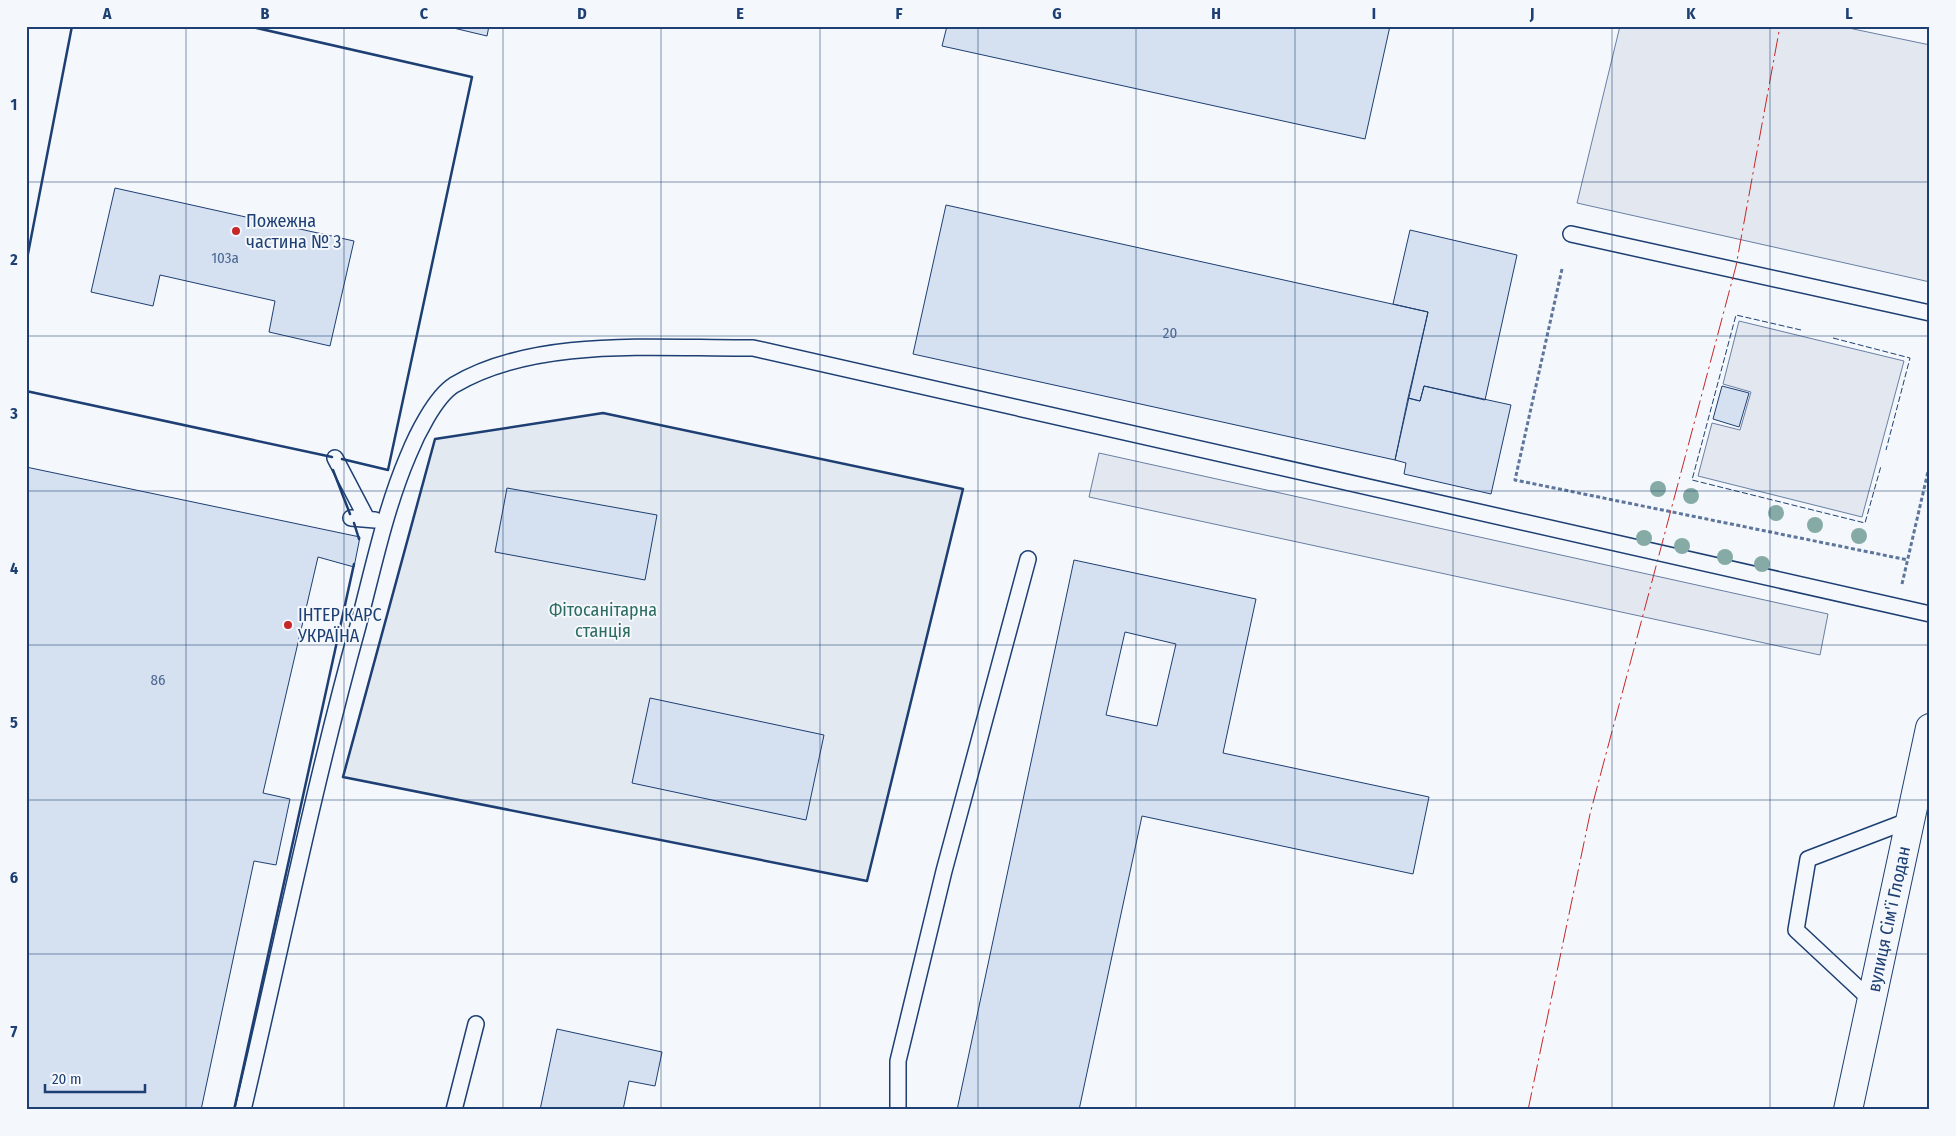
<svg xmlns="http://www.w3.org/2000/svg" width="1956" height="1136" viewBox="0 0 1956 1136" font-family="'Fira Sans Condensed',sans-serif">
<rect width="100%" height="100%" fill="#f4f7fb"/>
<!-- green -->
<path fill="#e3e9f0" stroke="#687fa3" d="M603,413L963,489L867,881L343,777L435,439Z"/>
<!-- parking -->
<path fill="#e3e8f0" stroke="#687fa3" d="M1620,26H1839L1930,45V282L1577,203Z
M1739,321L1904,361L1862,517L1698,476L1712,423L1740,430L1751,392L1723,384Z
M1099,453L1828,614L1820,655L1089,497Z"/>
<!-- building -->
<path fill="#d5e0f0" stroke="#1d3f73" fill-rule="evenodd" d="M445,26H489L487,36Z
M947,26H1390L1365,139L942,46Z
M115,188L354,241L330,346L269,332L275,301L160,275L153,306L91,292Z
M946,205L1428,312L1395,460L913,354Z
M1410,230L1517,255L1485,400L1424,386L1420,401L1408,398L1428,312L1393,304Z
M1424,386L1511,405L1491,494L1404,474L1406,463L1395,460L1408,398L1420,401Z
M1722,386L1749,393L1739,427L1713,419Z
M26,467L360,537L354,567L318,557L263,793L290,799L276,865L254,861L201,1110H26Z
M507,488L657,515L645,580L495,552Z
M1074,560L1256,599L1223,753L1429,797L1413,874L1142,816L1079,1110H957ZM1125,632L1176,644L1157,726L1106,715Z
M650,698L824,735L806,820L632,783Z
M557,1029L662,1052L655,1086L629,1081L623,1110H540Z"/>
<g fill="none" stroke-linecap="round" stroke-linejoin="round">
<!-- service casing -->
<g stroke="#1d3f73" stroke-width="18">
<path id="service" d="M1571,234L1930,313
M335,458L367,519
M351,518L375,520
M1871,1000L1796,930L1808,859L1910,820
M243,1110C281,948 314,785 358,626C373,569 385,510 408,456C416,436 435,397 454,385C536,336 660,349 753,348L1930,614
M454,1110L476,1024
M898,1110V1061L944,871L1028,559"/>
</g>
<!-- tertiary casing -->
<g stroke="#1d3f73" stroke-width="30">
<path id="tertiary" d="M1848,1110L1930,728"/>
</g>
<!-- path -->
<path stroke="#5e769c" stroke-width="3" stroke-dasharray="4 2.5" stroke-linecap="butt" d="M1562,269L1515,480L1908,560
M1902,584L1930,463"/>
<!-- service -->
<use href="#service" stroke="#f4f7fb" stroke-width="15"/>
<!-- tertiary -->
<use href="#tertiary" stroke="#f4f7fb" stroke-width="28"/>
<!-- fence -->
<path stroke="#1d3f73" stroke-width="1" stroke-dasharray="6 2.5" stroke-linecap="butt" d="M1801,330L1736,315L1692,480L1865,523L1881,466
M1833,338L1910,358L1886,450"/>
<!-- wall -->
<path stroke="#1d3f73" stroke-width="2.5" d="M248,26L472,77L388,470L342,459
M26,264L72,26
M26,391L332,457
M603,413L963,489L867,881L343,777L435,439Z
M333,470L350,514
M354,523L359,539
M234,1110L354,564"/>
<!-- power -->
<path stroke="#c62828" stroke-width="1" stroke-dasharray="18 4 2.5 4" stroke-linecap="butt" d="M1528,1110L1590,814L1736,266L1780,26"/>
</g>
<!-- trees -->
<g fill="#86aba6">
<circle cx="1658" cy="489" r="8"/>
<circle cx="1691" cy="496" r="8"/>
<circle cx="1776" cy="513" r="8"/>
<circle cx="1815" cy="525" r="8"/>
<circle cx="1859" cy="536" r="8"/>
<circle cx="1644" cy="538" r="8"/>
<circle cx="1682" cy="546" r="8"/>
<circle cx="1725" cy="557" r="8"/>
<circle cx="1762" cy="564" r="8"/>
</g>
<!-- grid -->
<path fill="none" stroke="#1d3f73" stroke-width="1" stroke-opacity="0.55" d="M186,26V1110M344,26V1110M503,26V1110M661,26V1110M820,26V1110M978,26V1110M1136,26V1110M1295,26V1110M1453,26V1110M1612,26V1110M1770,26V1110M26,182H1930M26,336H1930M26,491H1930M26,645H1930M26,800H1930M26,954H1930"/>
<!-- markers -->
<g fill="#c62828" stroke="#f4f7fb" stroke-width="2">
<circle cx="236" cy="231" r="5"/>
<circle cx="288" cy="625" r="5"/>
</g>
<g text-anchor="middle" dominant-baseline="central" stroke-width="4" stroke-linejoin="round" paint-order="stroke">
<!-- number labels -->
<g font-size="15" fill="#4b6792">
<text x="225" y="258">103а</text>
<text x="1170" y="333">20</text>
<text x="158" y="680">86</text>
</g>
<!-- poi labels -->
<g font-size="18" fill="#1d3f73" stroke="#f4f7fb" text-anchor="start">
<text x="246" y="221">Пожежна<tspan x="246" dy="21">частина № 3</tspan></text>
<text x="298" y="615">ІНТЕР КАРС<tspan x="298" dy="21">УКРАЇНА</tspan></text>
</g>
<!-- park labels -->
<g font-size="18" fill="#2c6c60" stroke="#f4f7fb">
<text x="603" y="610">Фітосанітарна<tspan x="603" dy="21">станція</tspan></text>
</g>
<!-- street labels -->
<g font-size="18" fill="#1d3f73" stroke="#f4f7fb">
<text transform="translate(1889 919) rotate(-78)">вулиця Сім'ї Глодан</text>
</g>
</g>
<!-- border -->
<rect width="1956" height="1136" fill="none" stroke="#f4f7fb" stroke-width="55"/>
<!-- scale -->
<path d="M45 1084v8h100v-8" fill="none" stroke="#1d3f73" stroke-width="2.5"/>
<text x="52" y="1084" font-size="15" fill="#1d3f73" stroke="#f4f7fb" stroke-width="4" paint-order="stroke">20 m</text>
<rect x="28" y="28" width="1900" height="1080" fill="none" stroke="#1d3f73" stroke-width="2"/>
<g font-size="16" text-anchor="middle" font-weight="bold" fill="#1d3f73">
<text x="107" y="19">A</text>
<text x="265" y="19">B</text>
<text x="424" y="19">C</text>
<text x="582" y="19">D</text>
<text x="740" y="19">E</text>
<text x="899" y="19">F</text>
<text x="1057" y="19">G</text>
<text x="1216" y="19">H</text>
<text x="1374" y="19">I</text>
<text x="1532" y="19">J</text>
<text x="1691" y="19">K</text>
<text x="1849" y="19">L</text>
<text x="14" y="110">1</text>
<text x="14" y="265">2</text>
<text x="14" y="419">3</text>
<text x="14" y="574">4</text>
<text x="14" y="728">5</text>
<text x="14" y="883">6</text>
<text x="14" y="1037">7</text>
</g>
</svg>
